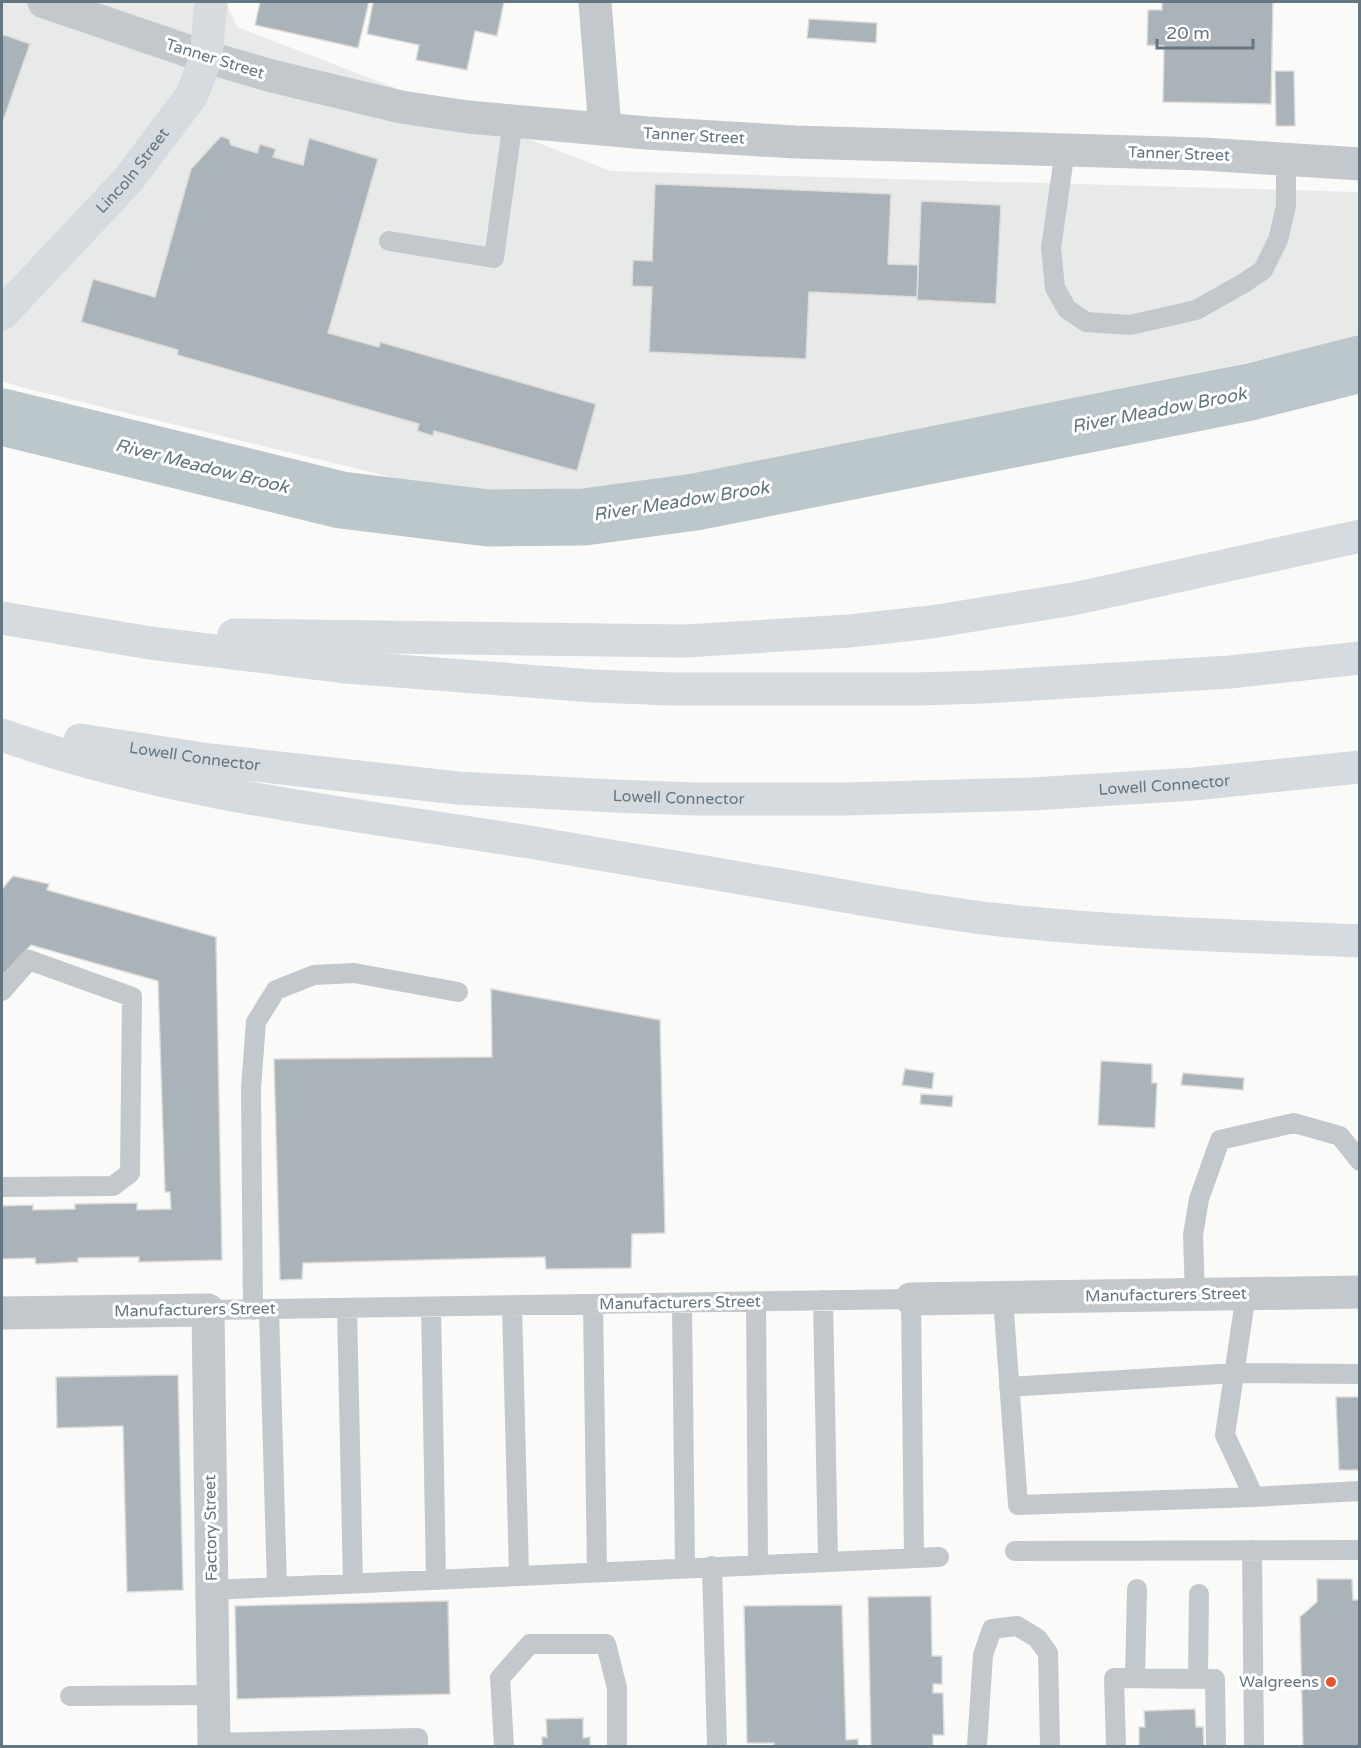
<svg xmlns="http://www.w3.org/2000/svg" width="1361" height="1748" viewBox="0 0 1361 1748" font-family="'Varela Round',sans-serif">
<rect width="100%" height="100%" fill="#fafaf8"/>
<!-- built -->
<path fill="#e8e9e9" d="M2,2H226L237,27L611,171L1359,192V337L1110,394L692,481L469,496L24,388L2,381Z"/>
<g fill="none" stroke-linecap="round" stroke-linejoin="round">
<!-- river -->
<path stroke="#bbc7cb" stroke-width="57" d="M2,417L341,500L488,518L584,517L695,502L1250,392L1360,364"/>
</g>
<!-- building -->
<path fill="#aab3b9" stroke="#dcdcda" stroke-width="1.5" d="M260,2H369L358,48L255,25Z
M373,2H504L497,36L475,31L467,70L416,60L419,45L367,34Z
M1162,2H1273L1271,104L1163,102L1164,46L1147,45L1148,10H1162Z
M809,19L877,23L876,43L807,38Z
M2,34L30,44L2,124Z
M1275,71H1294L1295,126H1276Z
M221,136L229,139L231,145L257,153L260,144L276,149L273,157L303,165L309,138L378,159L328,333L379,347L380,342L596,404L577,471L434,431L433,436L417,431L419,424L177,355L178,350L81,322L93,279L155,297L191,169Z
M655,184L891,194L888,264L918,265L917,297L809,292L806,359L649,352L652,287L632,286L633,260L652,261Z
M921,201L1001,205L996,304L917,300Z
M13,876L49,884L47,890L216,937L222,1260L139,1262V1257L78,1258V1262L36,1264L35,1258L2,1259V1206L33,1205V1210L75,1209V1204L137,1203V1210L171,1209L170,1192H165L158,981L31,945L2,976V889Z
M491,989L660,1020L665,1233L632,1234L631,1268L546,1269L545,1257L303,1263L302,1279L280,1280L274,1059L492,1057Z
M1101,1061L1152,1064V1083H1157L1155,1128L1098,1125Z
M905,1069L934,1073L932,1089L902,1085Z
M1183,1073L1244,1078L1243,1090L1181,1085Z
M921,1094L953,1096L952,1107L920,1104Z
M178,1375L183,1590L127,1592L123,1426L57,1428L56,1377Z
M1336,1397H1360V1470H1339Z
M1317,1579H1352L1353,1600H1360V1746H1303L1300,1617L1317,1602Z
M931,1596L932,1656H942V1684H933V1693H943L944,1735H933V1746H871L868,1597Z
M448,1601L450,1694L237,1699L235,1606Z
M842,1605L846,1740L858,1739V1746H774V1743H747L744,1606Z
M1195,1709L1196,1727H1203L1204,1746H1139V1727H1145L1144,1711Z
M583,1718V1738L590,1737V1746H542V1737H547L546,1719Z"/>
<g fill="none" stroke-linecap="round" stroke-linejoin="round">
<!-- lane -->
<path stroke="#c3c8cc" stroke-width="20" d="M1065,150L1051,248L1055,288L1067,309L1086,322L1130,325L1196,310L1244,283L1263,270L1278,240L1286,206V159
M389,241L494,258L513,121
M2,991L29,960L132,997L130,1173L113,1186L2,1187
M1246,1294L1225,1435L1254,1497L1360,1491
M1195,1295L1193,1235L1199,1199L1220,1140L1294,1123L1340,1136L1360,1161
M1003,1298L1018,1505L1254,1497
M823,1300L828,1561
M756,1301L758,1564
M593,1304L597,1571
M682,1304L685,1567
M512,1306L519,1575
M431,1307L436,1579
M347,1308L353,1583
M208,1310L911,1299L914,1558
M253,1310L251,1088L256,1022L276,990L314,975L354,973L458,992
M269,1310L277,1587
M1009,1387L1236,1373L1360,1374
M1252,1550L1254,1746
M1015,1551L1360,1550
M712,1566L717,1746
M212,1590L939,1557
M1135,1678L1137,1589
M1198,1678L1199,1594
M70,1696L214,1695
M214,1743L418,1738V1746
M504,1746L500,1678L530,1644H606L617,1688V1746
M977,1746L983,1655L992,1629L1017,1626L1037,1638L1048,1653L1050,1746
M1116,1746L1114,1678L1215,1679L1216,1746"/>
<!-- street -->
<path stroke="#c3c8cc" stroke-width="33" d="M44,2L206,57L272,76L401,107L468,117L647,133L795,142L1203,154L1360,164
M595,2L605,129
M911,1299L1360,1292
M2,1313L208,1310L214,1746"/>
<!-- secondary -->
<path stroke="#d6dbdf" stroke-width="33" id="s1" d="M2,314L128,180L192,95L206,57L211,2"/>
<!-- highway -->
<g stroke="#d6dbdf" stroke-width="33">
<path d="M2,618L150,643L346,667L593,686L673,689H915L985,687L1230,672L1360,658"/>
<path d="M234,635L685,641L849,631L931,622L1073,599L1360,536"/>
<path d="M2,735C171,795 353,814 529,842C625,858 720,875 816,891C877,902 938,913 1000,920C1120,933 1240,936 1360,941"/>
<path id="s2" d="M80,740L210,760L457,788L614,796L695,799H845L1032,794L1194,784L1360,767"/>
</g>
</g>
<!-- markers -->
<circle fill="#e4572e" stroke="#fff" stroke-width="2" cx="1331" cy="1682" r="6"/>
<g text-anchor="middle" dominant-baseline="central" stroke-width="6" stroke-linejoin="round" paint-order="stroke">
<!-- street labels -->
<g font-size="16" fill="#657683" stroke="#fff">
<text transform="translate(215 59) rotate(17)">Tanner Street</text>
<text transform="translate(694 136) rotate(3)">Tanner Street</text>
<text transform="translate(1179 154) rotate(2)">Tanner Street</text>
<text stroke="none"><textPath href="#s1" startOffset="194">Lincoln Street</textPath></text>
<text stroke="none"><textPath href="#s2" startOffset="116">Lowell Connector</textPath></text>
<text stroke="none"><textPath href="#s2" startOffset="1088">Lowell Connector</textPath></text>
<text stroke="none"><textPath href="#s2" startOffset="602">Lowell Connector</textPath></text>
<text transform="translate(1166 1295) rotate(-1)">Manufacturers Street</text>
<text transform="translate(680 1303) rotate(-1)">Manufacturers Street</text>
<text transform="translate(195 1310) rotate(-1)">Manufacturers Street</text>
<text transform="translate(211 1528) rotate(-91)">Factory Street</text>
</g>
<!-- poi labels -->
<g font-size="16" fill="#657683" stroke="#fff" text-anchor="end">
<text x="1319" y="1682">Walgreens</text>
</g>
<!-- water labels -->
<g font-size="18" font-style="italic" fill="#60757c" stroke="#fff">
<text transform="translate(1159 410) rotate(-11)">River Meadow Brook</text>
<text transform="translate(202 466) rotate(14)">River Meadow Brook</text>
<text transform="translate(681 501) rotate(-9)">River Meadow Brook</text>
</g>
</g>
<!-- border -->
<rect width="1361" height="1748" fill="none" stroke="#657683" stroke-width="6"/>
<!-- scale -->
<path d="M1157 39v9h96v-9" fill="none" stroke="#657683" stroke-width="3"/>
<text x="1166" y="39" font-size="18" fill="#657683" stroke="#ffffff" stroke-width="4.5" paint-order="stroke">20 m</text>
</svg>
